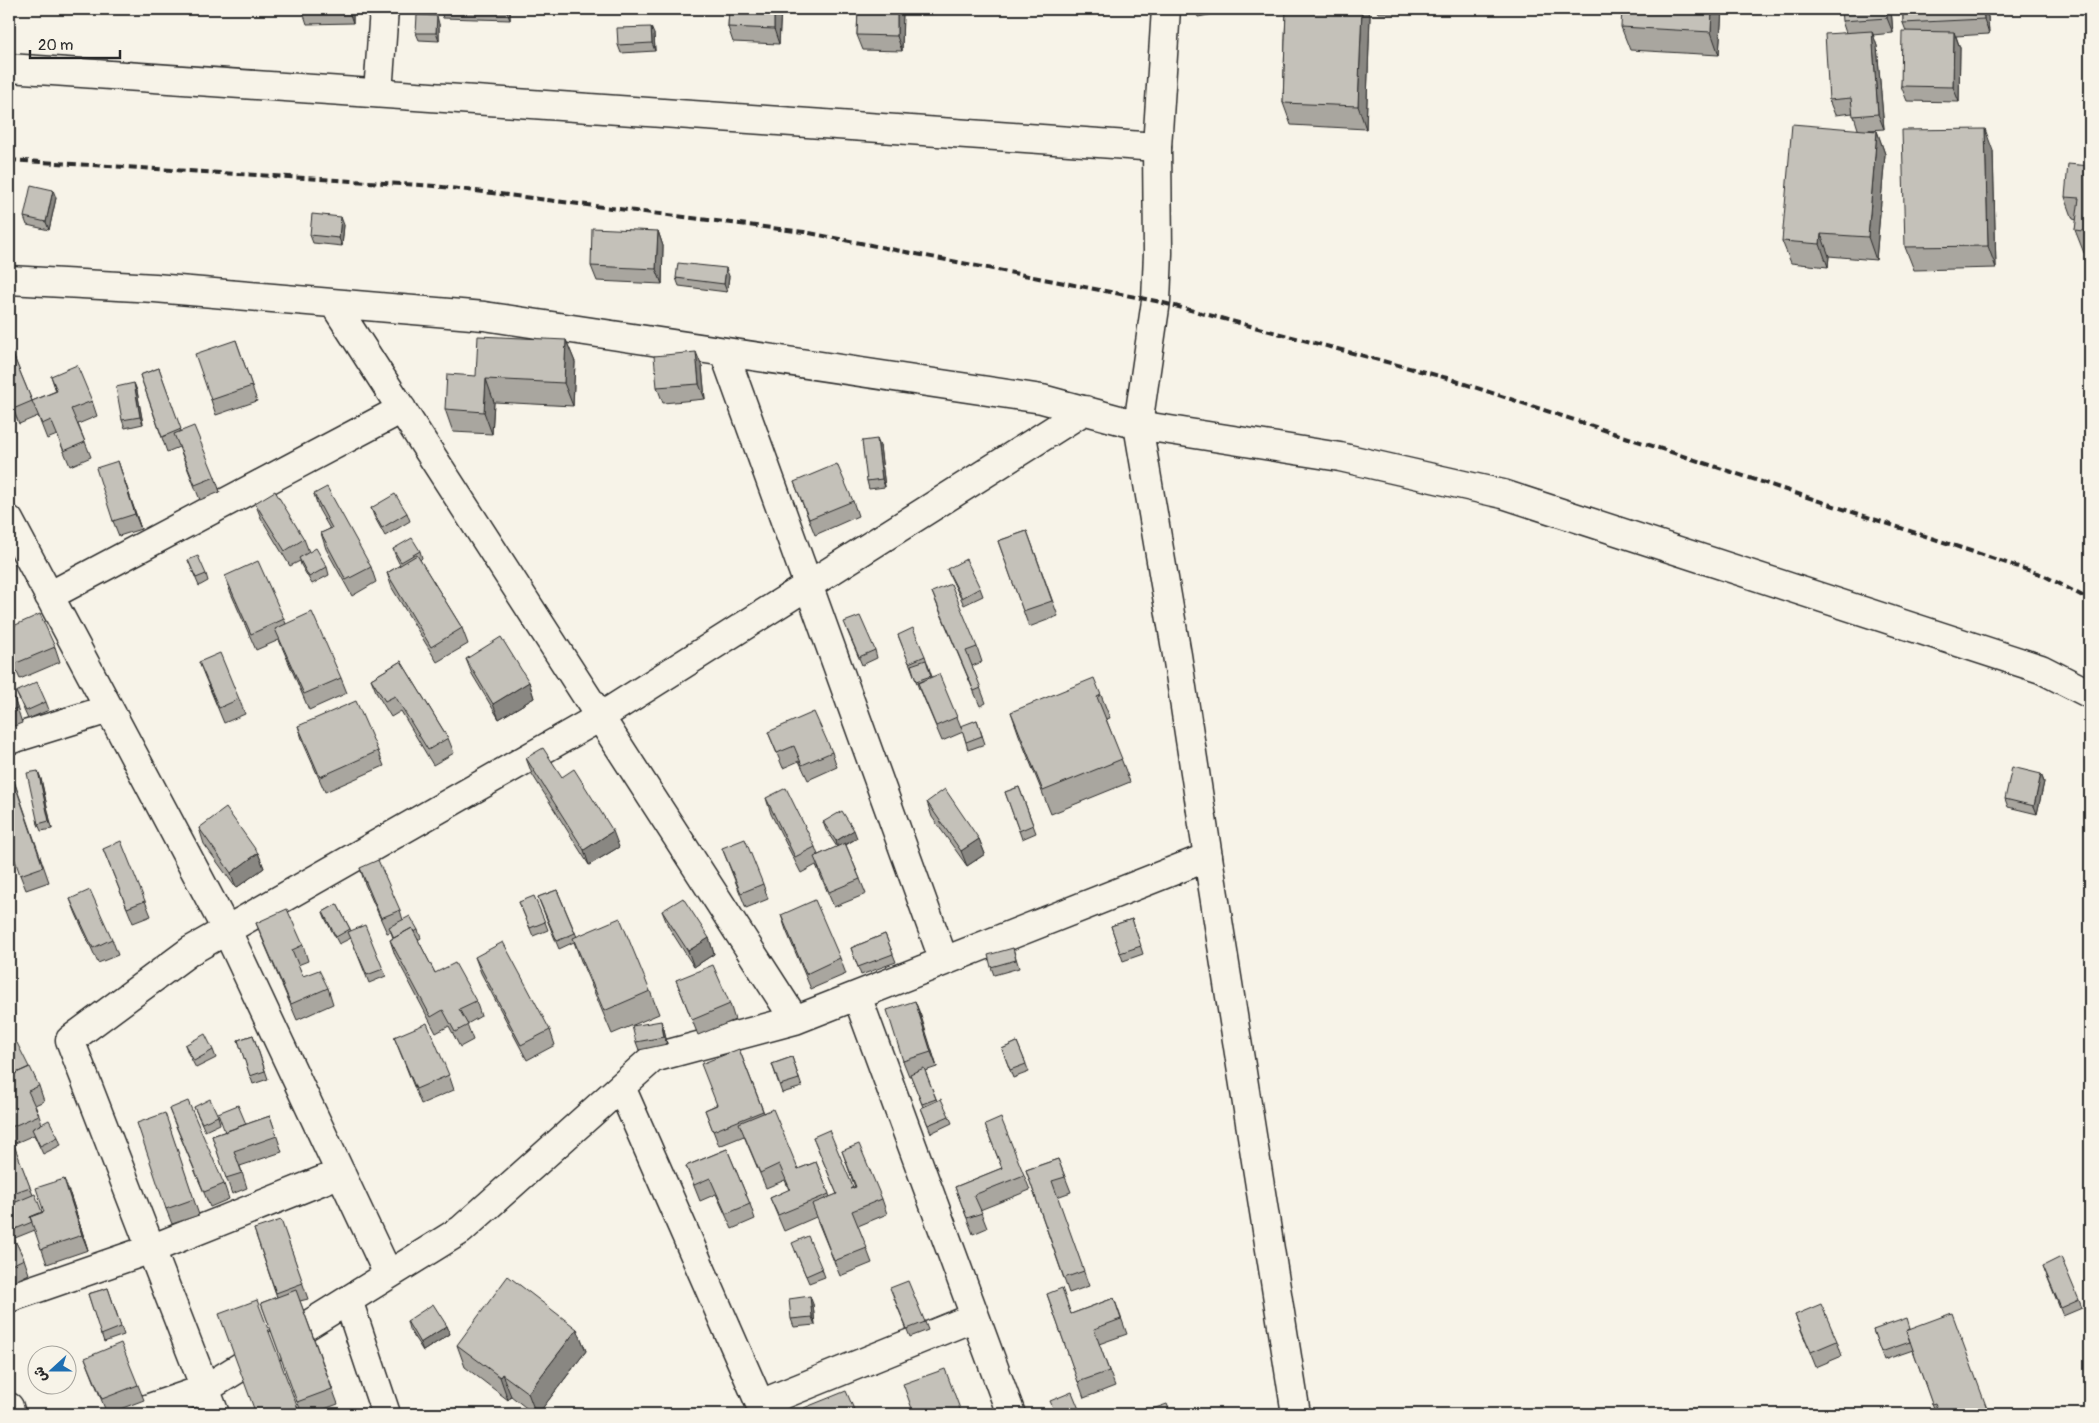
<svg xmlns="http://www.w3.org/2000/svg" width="2099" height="1423" viewBox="0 0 2099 1423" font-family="Pangolin,'Playpen Sans Arabic',sans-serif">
<rect width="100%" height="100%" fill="#f7f3e8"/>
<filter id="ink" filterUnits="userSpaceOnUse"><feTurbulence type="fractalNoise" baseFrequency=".02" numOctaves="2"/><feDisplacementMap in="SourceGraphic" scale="10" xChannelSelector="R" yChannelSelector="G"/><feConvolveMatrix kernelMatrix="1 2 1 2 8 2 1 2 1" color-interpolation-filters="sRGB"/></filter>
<g filter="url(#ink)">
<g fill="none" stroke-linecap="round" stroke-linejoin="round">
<!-- minor casing -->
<g stroke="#2b2b2b" stroke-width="31">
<path id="minor" d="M378,93L384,9
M9,280L155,288L484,316L1042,399L1138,425
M334,304L795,1020
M724,352L944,961
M9,520L227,931L388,1274
M49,596L402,409
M9,740L109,709
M857,996L1011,1414
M621,1087L760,1404L975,1317
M9,1298L151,1249L341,1173
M348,1300L386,1414
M9,1407L11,1414
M132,1414L205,1389L461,1230L653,1058L795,1020L1208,857
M215,1414L70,1040L190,951L600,717L1085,410"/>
</g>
<!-- tertiary casing -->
<g stroke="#2b2b2b" stroke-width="31">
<path id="tertiary" d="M9,68L1157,147"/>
</g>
<!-- secondary casing -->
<g stroke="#2b2b2b" stroke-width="31">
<path id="secondary" d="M1166,9L1157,147L1158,253L1156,301L1138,425L1177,655L1208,857L1296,1414
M1138,425L1340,457L1503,494L2041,669L2090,694"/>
</g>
<!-- minor -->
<use href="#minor" stroke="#f7f3e8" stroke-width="28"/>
<!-- tertiary -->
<use href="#tertiary" stroke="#f7f3e8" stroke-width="28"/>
<!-- secondary -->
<use href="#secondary" stroke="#f7f3e8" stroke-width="28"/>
<!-- rail -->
<path stroke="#2b2b2b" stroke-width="4" stroke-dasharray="8 4" stroke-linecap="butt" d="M9,160L435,186L804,232L1156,301L1447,378L2043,575L2090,600"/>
</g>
<!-- wall -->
<path fill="#a9a69f" stroke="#2b2b2b" d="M302,9H353V23L307,24Z
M440,9H510V20L443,18Z
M729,9H781L779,44L733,42L728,27Z
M858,9H903L902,51L863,50L857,35Z
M1195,9H1218L1219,13L1198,17Z
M1286,9H1368L1370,16L1366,129L1291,125L1283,103Z
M1376,9H1416V13H1378Z
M1722,9L1719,55L1630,50L1621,27Z
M1891,9L1893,33L1873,35L1877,46L1884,129L1869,130L1877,131L1885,154L1876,260L1829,256L1828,267L1791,263L1782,241L1858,129L1853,113L1835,115L1829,100L1846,33L1842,21Z
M1903,9H1985L1988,17L1989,34L1956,36L1960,48L1959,102L1907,101L1901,86L1906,31L1903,23Z
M439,24V41L419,40L416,33Z
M654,34L655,51L621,53L618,45Z
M1993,151L1996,268L1914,270L1905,247Z
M2090,166V257L2089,254L2084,253L2075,230L2077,220L2073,219L2065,197Z
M56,198L49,230L27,225L24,217Z
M344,225L342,246L313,243L310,235Z
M658,231L663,246L662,284L597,281L591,266Z
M729,276L727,292L679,286L676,278Z
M236,340L257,401L216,415L211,400Z
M566,340L575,362L573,406L494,402L492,434L453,432L445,409L476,376Z
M9,345L32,401L56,391L51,376L92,401L97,416L78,424L91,457L70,466L57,435L47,439L38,416L19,424L12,406L9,408Z
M702,367L705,399L663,403L657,387Z
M159,368L181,431L215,477L220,492L200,500L179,447L167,452L140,375Z
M134,383L137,391L143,424L125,428L122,420Z
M880,446L885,487L869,489L867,481Z
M123,476L141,529L119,536L113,521Z
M794,482L853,501L858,516L815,535Z
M314,494L371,567L376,582L352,596L326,549L321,533L330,529L319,510Z
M255,503L304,539L309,552L327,567L329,575L312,584L301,565L300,561L290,566L261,518Z
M371,508L407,513L410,521L385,536L374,516Z
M1027,531L1058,616L1029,627L998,541Z
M393,549L420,551L422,558L420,560L462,628L468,644L437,662L392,588L387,573L400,565L396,557Z
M188,560L206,574L208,581L199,586Z
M947,569L980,588L983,596L964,605L950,576Z
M225,576L284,619L286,624L341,678L347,693L309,710L279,640L256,650L230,591Z
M932,592L977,647L982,662L972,666L986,703L980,706L938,607Z
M9,628L55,647L60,662L20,679L13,664L9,666Z
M847,630L875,650L877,658L862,665Z
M898,635L925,656L932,677L957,717L961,727L977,720L985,744L968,750L963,732L942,741L920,689H919L912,670Z
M466,659L529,682L534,698L499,719L472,674Z
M401,661L448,738L454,753L433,765L401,711L391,717L377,694L371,679Z
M199,662L239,699L245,714L224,723L205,677Z
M9,682L22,723L9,728Z
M16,692L46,702L49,710L28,719Z
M1101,695L1110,718L1106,719L1130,782L1051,814L1019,735L1011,712Z
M298,726L378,751L384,766L325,792L303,742Z
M768,732L832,752L837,767L808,780L799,761L783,768Z
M526,758L562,777L619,847L589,865L532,774Z
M38,771L41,779L52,829L41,831L38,824Z
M2041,774L2044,782L2037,814L2008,807L2005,799Z
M13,778L49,882L26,890L20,875Z
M1019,787L1036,833L1022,839L1005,792Z
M766,798L815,847L818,855L837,847L826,830L823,822L857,838L846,845L860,879L866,894L834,907L816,865L801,873L771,814Z
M927,802L979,839L985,854L967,866L932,817Z
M199,828L258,853L264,868L236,888L204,844Z
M722,848L763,884L768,899L746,908Z
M103,849L145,901L151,916L133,923Z
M360,868L400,910L403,920L418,930L421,938L418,940L435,973L476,1001L481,1016L467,1024L473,1040L460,1047L449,1026L436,1033L395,955L390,940L393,938L391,932L387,933L365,884Z
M9,878L15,896L9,898Z
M557,890L577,937L650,991L659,1014L612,1034L581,961L574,942L559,949L541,905L538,897Z
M70,899L112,939L118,955L98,963L76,914Z
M519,902L545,922L548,930L533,936Z
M337,904L351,931L383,969L386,976L369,983L351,938L339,944L326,920L323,912Z
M662,911L709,938L714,954L694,967L668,926Z
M781,915L840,958L846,974L811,989L786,930Z
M1132,919L1143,954L1123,961L1111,926Z
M256,923L303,945L308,961L298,965L303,976L328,988L333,1004L297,1020L262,938Z
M885,934L896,962L861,975L851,948Z
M1013,948L1019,968L994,975L991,967Z
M475,957L550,1030L555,1045L527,1060L481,973Z
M676,980L730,1004L735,1020L698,1035Z
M915,1001L937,1067L925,1071L937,1101L949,1116L952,1123L931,1133L921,1108L923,1107L911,1076H909L903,1061Z
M664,1029L667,1044L639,1050L636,1042Z
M253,1035L268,1079L253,1084L238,1040Z
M394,1037L449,1075L454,1090L421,1104Z
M1017,1042L1029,1072L1013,1078L1002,1049Z
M185,1045L213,1050L216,1058L196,1068L188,1053Z
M9,1048L39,1086L44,1101L35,1105L42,1124L58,1137L61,1145L43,1154L34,1135L13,1144L33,1195L42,1212L70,1194L88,1250L47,1264L35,1230L15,1238L9,1222L16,1202L9,1182V1076L11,1075L9,1072Z
M739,1049L764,1113L798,1169L816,1162L830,1197L837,1194L813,1137L853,1187H855L842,1151L882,1199L887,1214L858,1226L872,1263L840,1276L816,1217L784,1231L770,1198L789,1190L785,1180L766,1188L744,1136L719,1146L705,1110L716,1105Z
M792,1057L802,1087L782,1093L772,1064Z
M194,1107L218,1116L220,1124L205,1131Z
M169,1109L224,1184L229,1199L210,1207L175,1124Z
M270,1116L282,1152L240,1166L247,1188L232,1194L212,1136Z
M985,1125L1024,1175L1030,1190L980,1210L987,1228L973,1234L955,1187L1002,1168Z
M170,1129L199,1215L172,1224L166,1209Z
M727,1149L750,1204L755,1219L732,1229L716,1194L700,1201L686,1166Z
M1058,1159L1071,1192L1057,1197L1089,1286L1069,1293L1026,1170Z
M9,1228L24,1259L29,1274L11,1283L9,1278Z
M254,1229L286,1235L308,1299L300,1301L338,1404L311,1414H302L261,1303L277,1297Z
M795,1250L822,1269L825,1277L809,1283Z
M2043,1266L2079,1300L2082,1308L2063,1316Z
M108,1288L124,1335L104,1342L88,1294Z
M1047,1294L1071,1314L1114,1298L1127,1334L1099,1344L1115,1386L1084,1398Z
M893,1296L925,1322L928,1330L910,1337Z
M813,1304L815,1325L794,1327L791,1319Z
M1795,1315L1837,1341L1842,1356L1816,1367L1801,1330Z
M407,1321L447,1326L450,1334L423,1351L409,1329Z
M1910,1328L1989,1414H1936L1913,1350L1884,1360L1873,1330Z
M577,1329L586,1351L538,1414H534L511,1396L508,1400L465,1367L457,1345Z
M85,1358L138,1385L144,1400L107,1414Z"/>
<!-- shaded-wall -->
<path fill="#898782" stroke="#2b2b2b" d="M348,9H353V23Z
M506,9H510V20Z
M774,9H781L779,44L774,29Z
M897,9H903L902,51L897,36Z
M1362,9H1368L1370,16L1366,129L1358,106Z
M1712,9H1722L1719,55L1711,32Z
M1886,9H1891L1893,33L1887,18Z
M1983,9H1985L1988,17L1989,34L1984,19Z
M437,16L439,24V41L436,33Z
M651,27L654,34L655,51L652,43Z
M1872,31L1877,46L1884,129L1878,114Z
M1954,32L1960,48L1959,102L1953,87Z
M1985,129L1993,151L1996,268L1988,246Z
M1877,131L1885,154L1876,260L1868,237Z
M53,190L56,198L49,230L46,222Z
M341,217L344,225L342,246L339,238Z
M658,231L663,246L662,284L656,269Z
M1821,234L1829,256L1828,267L1820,244Z
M726,268L729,276L727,292L724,284Z
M566,340L575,362L573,406L564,383Z
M696,352L702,367L705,399L699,384Z
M486,379L494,402L492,434L484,412Z
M134,383L137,391L143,424L140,417Z
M877,439L880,446L885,487L882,479Z
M118,461L123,476L141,529L135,514Z
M529,682L534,698L499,719L493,704Z
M38,771L41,779L52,829L49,821Z
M2041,774L2044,782L2037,814L2034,806Z
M854,830L857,838L838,849L836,841Z
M613,831L619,847L589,865L584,850Z
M979,839L985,854L967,866L961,851Z
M258,853L264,868L236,888L231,873Z
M709,938L714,954L694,967L688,951Z
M915,1001L921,1016L937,1067L931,1052Z
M661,1021L664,1029L667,1044L664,1037Z
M64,1179L70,1194L88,1250L82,1235Z
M810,1296L813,1304L815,1325L812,1317Z
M447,1326L450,1334L423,1351L420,1343Z
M577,1329L586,1351L538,1414H536L528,1393Z
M502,1374L511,1396L508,1400L500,1377Z"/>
<!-- building -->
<path fill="#c4c1b9" stroke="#2b2b2b" d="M729,9H774V29L728,27Z
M858,9H897V36L857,35Z
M1286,9H1362L1358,106L1283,103Z
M1622,9H1712L1711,32L1621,27Z
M1841,9H1886L1887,18L1842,21Z
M1903,9H1983L1984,19L1903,23Z
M417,15L437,16L436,33H416Z
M651,27L652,43L618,45L617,28Z
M1872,31L1878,114L1853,116L1851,98L1829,100L1825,34Z
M1902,31L1954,32L1953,87L1901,86Z
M1792,124L1877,131L1868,237L1821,234L1820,244L1782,241Z
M1985,129L1988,246L1905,247L1902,130Z
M2068,164L2090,166V232L2075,230L2079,198L2065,197Z
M31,185L53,190L46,222L24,217Z
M312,214L341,217L339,238L310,235Z
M592,228L658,231L656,269L591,266Z
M2090,239V253L2089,252Z
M678,263L726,268L724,284L676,278Z
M478,336L566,340L564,383L486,379L484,412L445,409L447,374L476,376Z
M236,340L252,386L211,400L195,354Z
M9,345L32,401L13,409L9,397Z
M696,352L699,384L657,387L654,356Z
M77,365L92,401L71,409L85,442L64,451L51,420L42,424L32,401L57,391L51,376Z
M159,368L181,429L162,437L140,375Z
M134,383L140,417L122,420L116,387Z
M194,426L215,477L195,485L174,434Z
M877,439L882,479L867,481L862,441Z
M118,461L135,514L113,521L96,468Z
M837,464L853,501L809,519L794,482Z
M327,487L371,567L346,580L321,533L332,528L314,494Z
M275,491L304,539L285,551L255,503Z
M395,494L407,513L382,528L371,508Z
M1027,531L1052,601L1023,611L998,541Z
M412,538L420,551L401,562L393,549Z
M316,548L327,567L309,577L299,558Z
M417,555L462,628L431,647L387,573Z
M198,556L206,574L196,578L188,560Z
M966,559L980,588L962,598L947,569Z
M258,561L284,619L251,634L225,576Z
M951,584L977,647L966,651L981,688L974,691L932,592Z
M312,612L341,678L304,694L275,629Z
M40,614L55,647L14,664L9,650V628Z
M860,616L875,650L859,657L844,622Z
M913,628L925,656L909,663L898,635Z
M501,637L529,682L493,704L466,659Z
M220,653L239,699L219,708L199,662Z
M926,660L931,676L916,681L911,665Z
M401,661L448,738L428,750L395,696L385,701L371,679Z
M939,674L957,717L936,726L918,683Z
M1094,678L1101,695L1097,697L1122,759L1043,791L1011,712Z
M37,682L46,702L26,711L16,692Z
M9,683L17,708L9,711Z
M356,701L378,751L320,777L298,726Z
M814,712L832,752L802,765L794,746L777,753L768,732Z
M977,720L982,736L966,742L961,726Z
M543,748L562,777L574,769L613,831L584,850L526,758Z
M9,767L43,867L20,875L9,842Z
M2012,767L2041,774L2034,806L2005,799Z
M38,771L49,821L38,824L27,773Z
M1019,787L1033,825L1019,831L1005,792Z
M786,788L815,847L795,857L766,798Z
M945,789L979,839L961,851L927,802Z
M226,808L258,853L231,873L199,828Z
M842,811L854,830L836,841L823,822Z
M745,839L763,884L741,893L722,848Z
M121,841L145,901L127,908L103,849Z
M845,843L860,879L829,892L814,857Z
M378,860L400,910L381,918L360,868Z
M9,878L12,889L9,890Z
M90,890L112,939L93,948L70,899Z
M557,890L575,933L557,941L538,897Z
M534,896L545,922L530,928L519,902Z
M683,898L709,938L688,951L662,911Z
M815,900L840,958L806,974L781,915Z
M337,904L350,929L336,937L323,912Z
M287,909L303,945L292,950L303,976L319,970L328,988L291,1004L256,923Z
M410,916L418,930L414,932L412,928L394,938L389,927Z
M620,918L650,991L604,1011L573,938Z
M1132,919L1141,946L1120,953L1111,926Z
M365,925L383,969L367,975L348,932Z
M412,928L435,973L455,963L476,1001L459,1009L468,1025L455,1032L443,1010L431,1017L390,940Z
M885,934L893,954L858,967L851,948Z
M503,942L550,1030L521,1045L475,957Z
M1013,948L1016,960L991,967L988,955Z
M713,965L730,1004L692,1020L676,980Z
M915,1001L931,1052L903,1061L887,1010Z
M661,1021L664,1037L636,1042L632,1026Z
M427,1023L449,1075L416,1089L394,1037Z
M205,1034L213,1050L194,1061L185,1045Z
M253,1035L265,1071L250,1076L238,1040Z
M1017,1042L1026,1064L1010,1070L1002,1049Z
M17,1043L29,1067L12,1075L9,1070V1048Z
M739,1049L763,1111L713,1131L705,1110L717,1105L701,1064Z
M792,1057L799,1079L780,1085L772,1064Z
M30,1067L39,1086L28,1091L39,1115L9,1128V1076Z
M924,1068L936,1099L922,1104L910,1074Z
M210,1099L218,1116L202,1123L194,1107Z
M941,1099L949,1116L928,1125L921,1108Z
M188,1101L224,1184L204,1192L169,1109Z
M238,1105L246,1124L225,1132L218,1113Z
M773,1109L798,1169L816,1162L829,1194L778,1215L770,1198L790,1189L779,1164L760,1173L739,1123Z
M165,1113L194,1199L166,1209L137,1123Z
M270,1116L277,1136L234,1151L242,1173L226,1178L212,1136Z
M1001,1118L1024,1175L974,1195L982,1213L967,1218L955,1187L1002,1168L985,1125Z
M49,1120L58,1137L40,1146L32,1129Z
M829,1130L853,1187L850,1189L856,1187L842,1151L859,1144L882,1199L852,1211L867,1248L834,1261L812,1204L837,1194L813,1137Z
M9,1132L30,1187L13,1193L9,1181Z
M727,1149L750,1204L726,1214L710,1178L694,1185L686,1166Z
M1058,1159L1065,1177L1052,1181L1084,1271L1064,1278L1026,1170Z
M64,1179L82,1235L41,1249L30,1217L44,1212L36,1188Z
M35,1194L42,1212L30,1217L32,1222L13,1230L9,1221V1205Z
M281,1220L303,1283L276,1293L254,1229Z
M9,1228L24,1259L9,1266Z
M808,1236L822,1269L806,1276L792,1243Z
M2061,1257L2079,1300L2061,1308L2043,1266Z
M508,1276L577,1329L528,1393L502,1374L500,1377L457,1345Z
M908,1281L925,1322L907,1329L890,1288Z
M108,1288L121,1327L101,1335L88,1294Z
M1062,1288L1071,1314L1114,1298L1121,1319L1094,1329L1109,1371L1078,1382L1047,1294Z
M296,1290L332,1389L297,1402L261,1303Z
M810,1296L812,1317L791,1319L789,1299Z
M257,1300L300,1414H256L219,1314Z
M433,1304L447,1326L420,1343L407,1321Z
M1821,1304L1837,1341L1811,1352L1795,1315Z
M1952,1313L1989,1414H1939L1935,1403L1932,1404L1906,1330Z
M1907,1318L1910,1328L1906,1330L1910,1342L1881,1352L1873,1330Z
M121,1343L138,1385L102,1399L85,1358Z
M945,1369L962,1414H914L903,1384Z
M846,1391L856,1414H806L804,1408Z
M1072,1392L1081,1414H1056L1050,1401Z
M1167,1404L1171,1414H1138Z"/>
</g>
<!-- margin -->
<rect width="2099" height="1423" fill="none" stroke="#f7f3e8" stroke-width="30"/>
<rect x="15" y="15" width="2069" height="1393" fill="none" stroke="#2b2b2b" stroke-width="2" filter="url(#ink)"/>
<!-- north arrow -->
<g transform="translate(52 1370) rotate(249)"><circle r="24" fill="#f7f3e8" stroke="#a5a39c"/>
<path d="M0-4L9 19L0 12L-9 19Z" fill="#1f6fb2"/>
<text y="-8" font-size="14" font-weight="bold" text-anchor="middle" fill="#2b2b2b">ش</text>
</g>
<!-- scale -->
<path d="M30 50v8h90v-8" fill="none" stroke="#2b2b2b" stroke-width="2.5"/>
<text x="38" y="50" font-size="15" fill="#2b2b2b" stroke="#f7f3e8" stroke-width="4" paint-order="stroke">20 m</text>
</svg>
